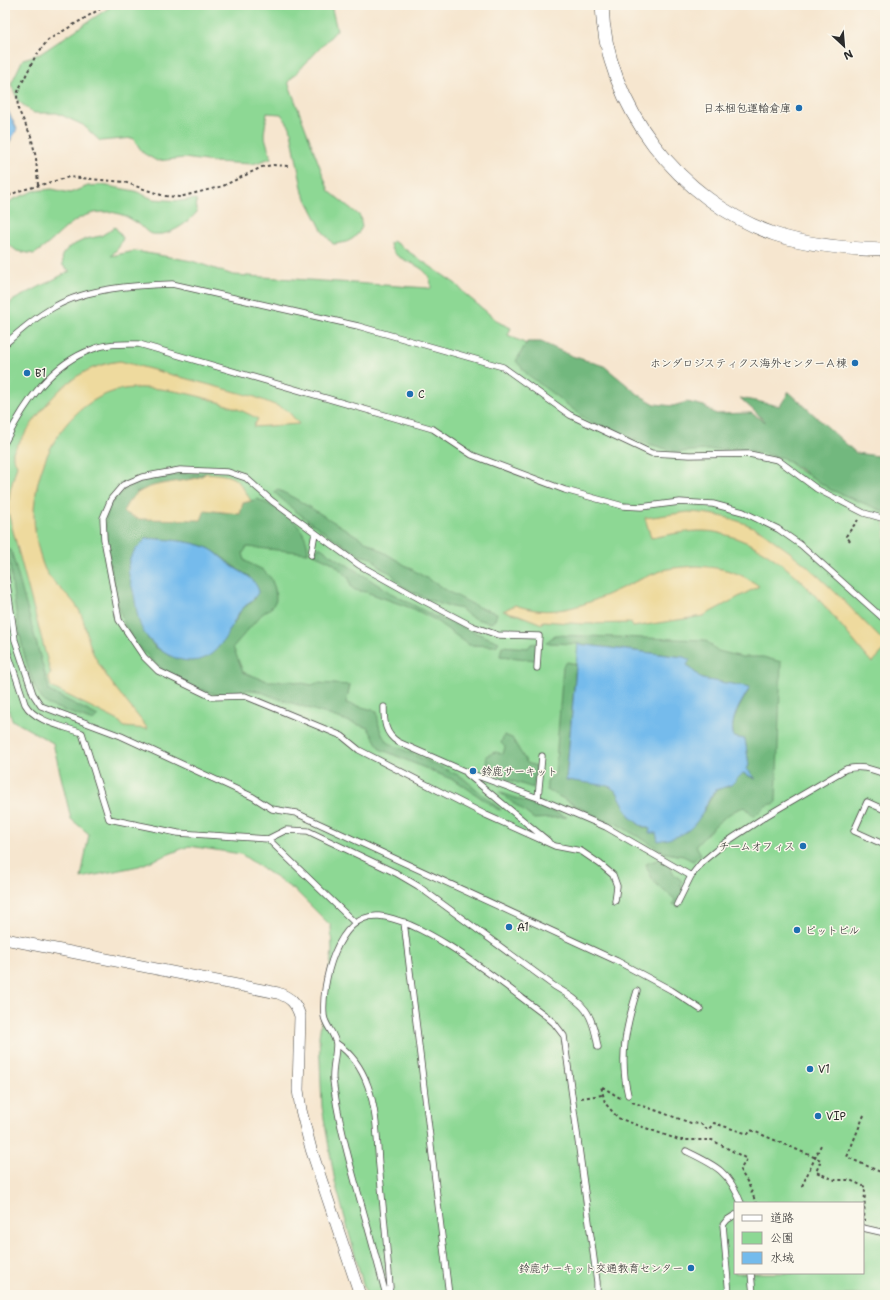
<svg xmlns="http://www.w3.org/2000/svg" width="890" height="1300" viewBox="0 0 890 1300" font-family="'Shantell Sans','Klee One',sans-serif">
<rect width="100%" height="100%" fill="#fbf7ec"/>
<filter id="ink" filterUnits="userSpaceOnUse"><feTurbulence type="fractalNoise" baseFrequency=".025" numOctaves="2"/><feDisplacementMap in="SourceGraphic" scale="8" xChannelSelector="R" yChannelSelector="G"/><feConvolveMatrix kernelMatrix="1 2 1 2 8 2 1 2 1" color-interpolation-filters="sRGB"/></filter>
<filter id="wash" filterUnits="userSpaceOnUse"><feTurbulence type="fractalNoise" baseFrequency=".012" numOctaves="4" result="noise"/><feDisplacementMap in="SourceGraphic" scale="16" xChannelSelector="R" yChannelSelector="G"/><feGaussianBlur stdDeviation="0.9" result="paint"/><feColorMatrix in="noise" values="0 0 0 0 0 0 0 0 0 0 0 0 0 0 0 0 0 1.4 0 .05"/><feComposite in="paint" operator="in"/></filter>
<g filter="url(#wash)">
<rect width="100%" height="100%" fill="#f6e6cf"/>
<!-- green -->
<path fill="#8dd894" stroke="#5c8260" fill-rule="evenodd" d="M113,5H331L337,30L288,82L329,191L360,216L362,227C355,240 348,243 333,244L323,232L303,193L290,127L281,114L267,113L264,134L271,158L253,164L213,162L184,158L157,161L143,153L133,138L100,141L83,125L57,113H34L18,101L11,84L23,59L40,54Z
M102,185L135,191L153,199L180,201L196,199L197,212C187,224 166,239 149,233C146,231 142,227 140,225C129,217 117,211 103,212C70,213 59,240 34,254L17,251L5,242V207L12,200L34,191L52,189L70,193L88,186Z
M115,227L123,238L119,247L111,256L135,251L192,261L233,275L428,288L431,289C433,259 390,265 390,243L393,241L456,284L465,294L500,323L511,328L508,335L555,358L625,423L772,449L800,471L842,493L885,506V1295H366L335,1182L322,1107L319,1036L332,952L331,926L297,892L241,854L189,846L139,866L81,878L89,834L71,819L53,743L12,720L5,698V311L12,301L70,271L63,266L62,255L69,247L86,239L101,236ZM735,1203H863V1273H735Z"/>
<!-- forest -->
<path fill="#72b87e" stroke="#4e7254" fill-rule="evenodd" d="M527,342H541L572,356L604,366L639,395L655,404L673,406L687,402L704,406L716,414L751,413L766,422L740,398L780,406L789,392L856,453L885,457V512L831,490L783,458L740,448L677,452L638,441L587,420L527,374L516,361Z
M206,473C198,480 152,487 136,492L204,510L239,514L243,503L258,499C281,511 308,524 308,553L247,547L243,553L245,561L263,570L271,578L275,589L276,600L272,607L261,615L233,647L243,672L267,681H291L312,685L317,683L350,685L346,703L377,711C378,722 379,735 389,743L462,777L501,810L497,809L458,782L380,749L368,728C339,718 311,709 282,700C272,697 260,690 250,690C244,689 236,694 230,695C221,698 190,686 181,681C160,670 137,648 126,627C117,611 103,534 106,517C108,508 114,497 122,492C143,474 180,475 206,473ZM147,538C167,540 189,540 208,548C221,554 234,569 249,576L255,599L241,610L234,624L167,654L155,647L148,639L133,554Z
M277,489L296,499L451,593L480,608L497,613L495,620L491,623C480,620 468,618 462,609L446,606L427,599L402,586L391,573L382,569L372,558L359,555L313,524L294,510L274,492Z
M319,547L391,593L432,615L499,642L496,646L469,645L435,620L414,609L366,592L355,590L351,587L349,578L333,563L314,554Z
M8,550H11L49,689L47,690L98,716L93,721L49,705C22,691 12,581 8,550Z
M555,635L705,640L718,651L742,657H763L781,662L776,803L765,806L754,817L745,807C728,810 707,833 696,846L701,854L693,861L683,856L666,853L615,823L611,824L547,790C546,782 547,779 555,775L563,666L567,662L576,664L566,779C579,781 597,780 609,786C628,795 625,825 650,829C658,830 690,819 700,817L716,790L731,785L743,773L755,779L747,769L749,765L745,739L734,737C728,719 743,703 750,687L702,679L687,665L684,657L578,644L546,643Z
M538,643L536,660L500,656L502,646L528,648L531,644Z
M504,735L512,738L527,763L536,766L533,788L492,774L488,770L486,756L495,752L503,754L505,747L501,743Z
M499,792L567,817L534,819Z
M657,860L671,867L673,873L682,881L681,886L685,893L682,898L683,904L679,907L673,904L675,900C671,895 668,894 663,890C654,884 649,874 646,864Z"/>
<!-- sand -->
<path fill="#eeda9e" stroke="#8c8264" d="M120,361L255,397L287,410L299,424L253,427L258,419C226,400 151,380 115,391C68,405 40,454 35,500C32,521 36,542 42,562C47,582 70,593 79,610C85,620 87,640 93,653C106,680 130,705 148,729L124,727L119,721L51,687L48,676L51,674L8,512L10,491L17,465L13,458V452C41,410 65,368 120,361Z
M206,473C235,475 237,477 251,501L243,503L240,514L205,510L201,520L139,519L123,512C135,484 159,485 186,480C194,479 200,478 206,473Z
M688,512C712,513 734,518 755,528C763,531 769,537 776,542C817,570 850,608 885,643V649L872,663C830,614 789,551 723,534C700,527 674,534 651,538L645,518Z
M697,566C723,568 738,571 759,586L703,616L633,627L631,623L583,624L543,621L542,624L519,615L503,611L515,605C571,625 613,587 664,570C674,567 686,567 697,566Z"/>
<!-- water -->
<path fill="#74bbec" stroke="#50738c" d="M5,105L17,129L5,150Z
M147,538C167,540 189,540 208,548C217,552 224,561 233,567C244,574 254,577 259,591C253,602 242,606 237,616C230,630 221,649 207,657C183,670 151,649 141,627C137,618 136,605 134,595C132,585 126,571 129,562C131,552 140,545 147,538Z
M578,644L684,657L690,660L687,665L702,679L750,687C742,702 728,720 734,737L745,739L749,765L747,769L756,779L743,773L731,785L716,790C709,797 706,806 701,815C691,833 677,838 658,841L656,833H649L650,829L640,825L630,817L617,792L609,786L566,780Z"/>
</g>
<g filter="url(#ink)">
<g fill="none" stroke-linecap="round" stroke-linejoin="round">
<!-- service casing -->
<g stroke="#494744" stroke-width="7">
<path id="service" d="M5,344C21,330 36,317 54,307C87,288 135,285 172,284L358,326L503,367L570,415L651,453L690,455L749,454L778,460L817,489L864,513L885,519
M5,442C25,403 50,364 93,349C108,343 124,344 139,344L433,429L472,455L565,490L623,506L641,507L680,502L695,503L713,504L743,512L778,529L801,545L885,620
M311,555L315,533
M5,569L15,640L33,694L41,706L121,736L253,797L272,809L296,813L617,961L671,990L700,1009
M5,644L25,704C35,722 63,726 82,733L109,819L178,833L268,839L286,830L308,831L396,873L418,886L554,986C585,1004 592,1011 598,1047
M537,668L539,636L498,635L472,626L422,600L359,565L272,501L246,478L228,472L180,470L142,477L123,485L111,499L103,518L104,539L119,620L144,657L158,671L212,697L245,696L342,736L359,750L486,815L555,846L581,851L600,864L613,875L617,886L615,901
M384,707C384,722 385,734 398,742L464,771L538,798L606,827L691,876
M467,774L548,841
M538,798L542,756
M885,810L867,802L854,831L885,845
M268,839L355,923
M677,904L691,876L702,862L725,843L766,816L846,769C861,765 871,769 885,774
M404,922L449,1295
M336,1043C351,1053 362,1069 368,1086C377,1111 377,1139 379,1165C383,1206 387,1246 390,1287L388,1295
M628,1095C619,1058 626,1026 637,991
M686,1151C715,1165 729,1171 741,1203
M863,1228L885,1233
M751,1273L753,1295
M386,1295C376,1257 366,1220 355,1182C346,1149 337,1115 333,1080C332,1068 336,1056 336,1044C335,1034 325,1025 324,1016C321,984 337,913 379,916C428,921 505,986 546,1016L554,1023L564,1036L597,1282V1295
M729,1295L723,1225L727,1220L735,1215"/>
</g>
<!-- minor casing -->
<g stroke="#494744" stroke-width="12">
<path id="minor" d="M5,939L278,993C291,998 296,1003 300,1016L298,1090L301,1110L311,1149L360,1295"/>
</g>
<!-- tertiary casing -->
<g stroke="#494744" stroke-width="14">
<path id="tertiary" d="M602,5C605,106 680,201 774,234C810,246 848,249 885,250"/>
</g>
<!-- path -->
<path stroke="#494744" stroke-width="2" stroke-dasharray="3 3" stroke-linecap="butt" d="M38,185L36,158L31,136L18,109L17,95L19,89L35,57L48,40L100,9
M5,201L10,195L19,191L69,177L124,182L164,196L180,197L223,186L262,167L273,165L288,166
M850,541L846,536L858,520
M581,1098L602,1095
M620,1098L601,1086L605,1103L618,1118L679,1140H712L747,1159L740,1170L748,1183L756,1203
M632,1102L691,1123L701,1124L708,1130L714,1123L748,1134L751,1130L821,1160L816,1172L835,1180H850L865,1187L864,1221
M864,1115L847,1157L885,1174
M802,1186L821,1145"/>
<!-- service -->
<use href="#service" stroke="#fff" stroke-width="5.5"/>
<!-- minor -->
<use href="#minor" stroke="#fff" stroke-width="11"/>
<!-- tertiary -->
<use href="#tertiary" stroke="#fff" stroke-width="13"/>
</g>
</g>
<!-- markers -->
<g fill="#1f6fb2" stroke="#fbf7ec" stroke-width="1.5">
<circle cx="799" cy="108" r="4"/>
<circle cx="855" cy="363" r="4"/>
<circle cx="27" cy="373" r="4"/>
<circle cx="410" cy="394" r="4"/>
<circle cx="473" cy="771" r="4"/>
<circle cx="803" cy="846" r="4"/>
<circle cx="509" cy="927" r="4"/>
<circle cx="797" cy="930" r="4"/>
<circle cx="810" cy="1069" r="4"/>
<circle cx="818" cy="1116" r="4"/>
<circle cx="691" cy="1268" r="4"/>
</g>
<g text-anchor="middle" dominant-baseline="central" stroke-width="3" stroke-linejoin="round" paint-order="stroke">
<!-- poi labels -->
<g font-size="11" fill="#2b2b2b" stroke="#fbf7ec" text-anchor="start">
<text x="791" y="108" text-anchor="end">日本梱包運輸倉庫</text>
<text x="847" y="363" text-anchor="end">ホンダロジスティクス海外センターＡ棟</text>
<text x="35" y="373">B1</text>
<text x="418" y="394">C</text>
<text x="481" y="771">鈴鹿サーキット</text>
<text x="795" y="846" text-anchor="end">チームオフィス</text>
<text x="517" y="927">A1</text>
<text x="805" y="930">ピットビル</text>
<text x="818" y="1069">V1</text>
<text x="826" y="1116">VIP</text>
<text x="683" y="1268" text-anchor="end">鈴鹿サーキット交通教育センター</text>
</g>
</g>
<!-- margin -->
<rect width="890" height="1300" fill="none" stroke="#fbf7ec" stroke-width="20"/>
<!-- legend -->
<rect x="734" y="1202" width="130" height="72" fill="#fbf7ec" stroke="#a8a59f"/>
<rect x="742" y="1215" width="20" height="6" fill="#ffffff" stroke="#a8a59f"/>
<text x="770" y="1222" font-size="12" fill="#2b2b2b">道路</text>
<rect x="742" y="1232" width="20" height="12" fill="#8dd894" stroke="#a8a59f"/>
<text x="770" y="1242" font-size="12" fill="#2b2b2b">公園</text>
<rect x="742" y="1252" width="20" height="12" fill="#74bbec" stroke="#a8a59f"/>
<text x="770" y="1262" font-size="12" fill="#2b2b2b">水域</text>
<!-- north arrow -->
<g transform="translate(844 46) rotate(154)" stroke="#fbf7ec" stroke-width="3" paint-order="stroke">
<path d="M0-3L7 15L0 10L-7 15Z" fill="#2b2b2b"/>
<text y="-6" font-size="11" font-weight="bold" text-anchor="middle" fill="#2b2b2b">N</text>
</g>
</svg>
